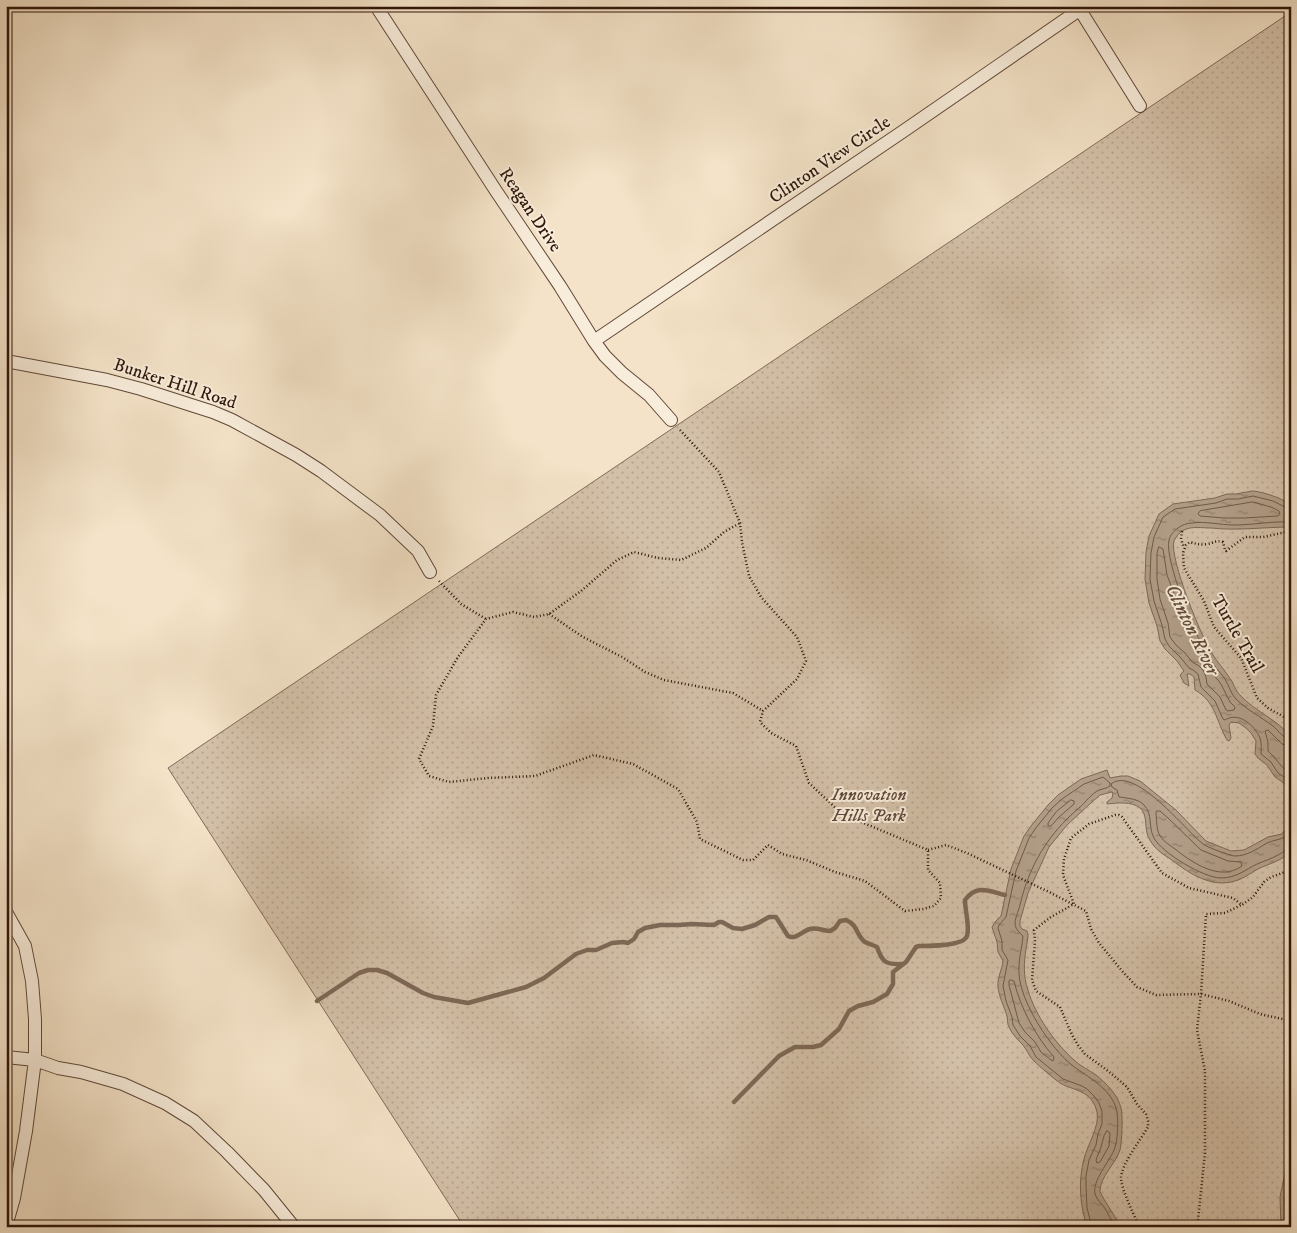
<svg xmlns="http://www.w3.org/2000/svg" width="1297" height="1233" viewBox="0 0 1297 1233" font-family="'IM FELL DW Pica',serif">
<defs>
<pattern id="park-dots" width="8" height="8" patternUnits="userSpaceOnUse" patternTransform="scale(1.25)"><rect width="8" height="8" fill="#d3c0a8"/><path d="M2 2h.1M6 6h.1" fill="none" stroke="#b5a48f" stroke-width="1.8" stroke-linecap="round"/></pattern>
<pattern id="water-ripples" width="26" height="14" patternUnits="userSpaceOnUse" patternTransform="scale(1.25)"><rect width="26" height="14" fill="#b19d87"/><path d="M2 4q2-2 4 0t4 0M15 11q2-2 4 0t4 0" fill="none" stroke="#907f6d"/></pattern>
</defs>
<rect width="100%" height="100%" fill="#f4e3c8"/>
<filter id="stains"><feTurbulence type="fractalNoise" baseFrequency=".004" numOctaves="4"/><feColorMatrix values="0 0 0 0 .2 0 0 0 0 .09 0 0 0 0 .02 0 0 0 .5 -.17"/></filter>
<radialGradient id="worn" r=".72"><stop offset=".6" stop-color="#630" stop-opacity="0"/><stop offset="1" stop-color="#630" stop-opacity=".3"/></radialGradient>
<!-- park -->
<path fill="url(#park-dots)" stroke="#816a58" d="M1291,12V1227H464L168,768Z"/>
<!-- water -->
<path fill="url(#water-ripples)" stroke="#7d6755" d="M1252,491C1260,491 1287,499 1290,506C1293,511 1291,521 1291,527C1264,527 1238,531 1211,528C1202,528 1192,526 1184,530C1180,532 1176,536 1174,541C1169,558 1202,639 1213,655C1218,663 1224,669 1229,677C1234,683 1235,691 1241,696C1256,712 1278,720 1291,737V809L1288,799L1289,791L1287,787L1284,783L1275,777L1267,765L1258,758L1255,754L1256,741L1251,733L1246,728L1239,723L1231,722L1229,725L1231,738L1229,741L1227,740C1216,721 1216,702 1195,690L1194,677L1190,674H1187L1189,686L1184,683L1180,675L1184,671L1177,661L1165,649L1160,641L1157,626L1149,603L1145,579L1146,552L1149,536L1159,514L1173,504L1215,498L1227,494H1236Z
M1107,770L1110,778L1121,776H1128L1140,781L1176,810L1206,841L1231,851L1244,850L1268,837L1282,834L1291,823V851C1282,861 1270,863 1258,869C1249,874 1242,880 1231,882C1208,887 1186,871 1169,858C1164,855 1158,851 1154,846C1151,842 1148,838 1147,833C1145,825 1147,814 1140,808C1132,801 1116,803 1107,804V802L1112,798L1113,793L1112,792L1100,795L1092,802L1067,825L1049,847L1028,893L1020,921V926L1022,929L1027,931L1028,934C1028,939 1027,944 1026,949C1024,963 1023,976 1028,990C1035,1015 1055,1043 1074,1060C1080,1066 1089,1070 1096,1075C1106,1083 1118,1095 1121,1108C1123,1115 1122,1142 1120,1150C1116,1163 1100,1177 1100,1191C1100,1194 1118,1221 1121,1227H1087C1080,1206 1078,1181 1084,1159C1087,1146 1100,1126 1097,1112C1092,1090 1074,1091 1060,1083C1053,1078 1040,1067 1034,1061C1029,1056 1027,1050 1023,1045C1018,1040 1012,1034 1009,1027C1007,1024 1008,1020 1007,1016C1004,1006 999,997 998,987C997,978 1002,970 1003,961L998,952L997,942L992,927L995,922L1001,916L1011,869L1024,836L1031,826L1048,805L1058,795L1081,779Z
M1291,1141V1227H1281L1280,1197L1288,1159V1144Z"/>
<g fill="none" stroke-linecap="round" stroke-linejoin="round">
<!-- shore -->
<path stroke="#705948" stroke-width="1" d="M1253,502L1271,507L1279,511L1280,514L1278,516L1245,518H1224L1200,516L1198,514L1200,511Z
M1291,509L1287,508L1273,501L1253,496L1238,499H1227L1216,503L1175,509L1163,517L1154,537L1151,553L1150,579L1154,601L1162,625L1165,639L1169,646L1181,658L1189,668L1193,670L1198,674L1201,687L1215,701L1223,719L1225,720C1239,711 1255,726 1260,738C1262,743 1261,749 1261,754L1271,762L1278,773L1287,779L1291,783
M1291,522C1272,521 1253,525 1234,525C1220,525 1206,521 1192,523C1187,523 1182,525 1178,528C1174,531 1170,535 1169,540C1164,560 1197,640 1209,658C1214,666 1220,672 1225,679C1229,686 1231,694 1236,699C1247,710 1261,717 1273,726C1279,731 1283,739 1291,739
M1159,547L1163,549L1167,575L1185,622L1202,660L1221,684L1230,702L1235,707L1234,710L1228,711L1226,710L1220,697L1207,684L1206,677L1203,670L1199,666L1192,662L1185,653L1176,645L1170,637L1168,623L1160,599L1157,579V554Z
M1291,746L1282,744L1268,730L1265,731L1268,742V751C1277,759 1280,767 1291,774
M1071,800L1074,801V804L1059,817L1051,826H1048V823L1056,812Z
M1157,811H1160L1168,818L1201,850L1228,861L1241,862L1242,866C1220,882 1193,863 1175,849C1170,845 1164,842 1160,836C1156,829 1157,821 1156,813Z
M1291,832C1285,840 1276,839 1267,843C1257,849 1247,856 1235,856C1230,856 1207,847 1203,844C1186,831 1135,765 1111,784L1112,787L1117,790L1119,797C1127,798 1139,799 1144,805C1153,814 1148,827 1154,838C1162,853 1204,878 1221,878C1236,878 1245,870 1257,864C1264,861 1271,859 1278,855C1283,853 1285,849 1291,848
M1011,980L1014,981C1020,1007 1036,1037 1054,1057L1053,1061L1051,1060L1041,1052L1035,1042L1025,1032L1019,1023L1009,985V981Z
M1107,1131L1110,1133L1109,1146L1100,1162L1097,1163L1096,1160L1101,1147L1104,1136Z
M1092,1227L1087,1208L1086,1185V1176L1089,1160L1096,1145L1098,1134L1102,1124V1111L1099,1103L1094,1096L1087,1089L1082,1086L1063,1079L1036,1057L1030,1046L1020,1036L1013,1025L1012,1017L1006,1001L1003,986L1008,960L1002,950V941L998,928L999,925L1006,917L1016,871L1029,838L1035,829L1052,808L1062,799L1084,784L1103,777L1110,783V786C1107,788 1103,789 1099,790C1091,794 1086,802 1079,808C1048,834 1029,866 1020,905C1016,920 1010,925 1023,936C1022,948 1018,961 1019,973C1020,1002 1051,1049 1073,1066C1089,1078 1110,1088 1116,1108C1119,1117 1118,1142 1114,1150C1109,1162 1092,1181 1095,1194C1097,1200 1101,1203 1104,1207C1108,1213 1111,1220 1115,1227
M1286,1227L1285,1198L1291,1172"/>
<!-- stream -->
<path stroke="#7d6755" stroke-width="4.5" d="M317,1001L359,973L368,970H377L387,973L423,993L434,997L468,1003L526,987L544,978L576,954L587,950H596L612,943L623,942L628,943L634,939L638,932L645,928L660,925H680L691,924L714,925L719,922H722L733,928L742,929L755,925L769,917H776L788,936C796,940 802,931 810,929C816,927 824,931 830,931L835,928L840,921L846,920C858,925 856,935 865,942C869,944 873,945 877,947C882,962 886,965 902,964
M734,1102L779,1056L795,1047H813L821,1045L839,1029L849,1011L858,1006L873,1002L887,994L893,984V972L906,962L916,947L919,946C928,946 964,946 967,936C970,927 965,911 965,900C977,884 989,891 1005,895"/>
<!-- street casing -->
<g stroke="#604839" stroke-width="14">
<path id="street" d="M376,6L496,191L560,286L594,341L605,356L622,373L649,395L671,420
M1080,10L1140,106
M594,341L905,130L1085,6
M6,361L107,380L141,389L213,412L232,420L296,455L321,471L380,515L418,551L430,572
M6,912L25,946L32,981L35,1019V1060L26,1131L14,1198L6,1226
M6,1057L35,1060L58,1068L81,1072L123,1084L165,1103L194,1121L227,1152L264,1190L294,1227"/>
</g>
<!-- path -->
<path stroke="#2f1509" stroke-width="2.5" stroke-dasharray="1 2.5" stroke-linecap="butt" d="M680,430L719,472L740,523L742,542L749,576L761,597L797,637L806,661L797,679L763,711L760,722L771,733L796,746L809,783L842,814L928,850V870L940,883L941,898L934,906L923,909L905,911L865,881L835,872L806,860L782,854L768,845L753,860H743L700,839L697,822L678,789L633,764L594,755L535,776L488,778L449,782L429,776L419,759L433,726L436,695L458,657L486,619L513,612L534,617L549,614L581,591L617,560L634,552L658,558L681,560L706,548L724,532L740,523
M1182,531L1181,539L1184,548
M1291,535L1286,532L1263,537H1245L1226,551L1225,550L1223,542C1215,540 1214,543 1207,544C1201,545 1196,544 1190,542L1186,545L1183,553L1184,568L1204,601L1214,627L1241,658L1257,698L1268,708L1291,721
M439,581L461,604L486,619
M549,614L583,637L622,657L645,672L664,680L733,693L763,711
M928,850L946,845L967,853L1049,892L1086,911L1091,929L1099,943L1123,972L1137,987L1156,995L1201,994L1229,1001L1260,1014L1291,1021
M1137,1227V1222C1132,1210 1122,1191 1121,1178C1121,1165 1141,1139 1148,1127V1121L1146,1114L1137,1104L1127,1087L1108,1071L1085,1054L1078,1045L1072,1035L1060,1007L1036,991L1032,980L1035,941L1034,930L1051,917L1074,904L1063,875L1064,859L1071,838L1089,824L1115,815H1119L1122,817L1162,873L1189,888L1233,898L1242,905L1253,897L1264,882L1271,877L1291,870
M1198,1227V1220L1205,1153V1071L1197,1030L1201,994L1206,914L1225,913L1241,905"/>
<!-- street -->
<use href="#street" stroke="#f8eddb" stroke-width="12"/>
</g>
<g text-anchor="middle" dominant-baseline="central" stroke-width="4" stroke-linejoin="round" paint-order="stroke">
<!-- street labels -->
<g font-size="18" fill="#2f1509" stroke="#f8eddb">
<text transform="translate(830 160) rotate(-34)">Clinton View Circle</text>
<text transform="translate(530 210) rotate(56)">Reagan Drive</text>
<text transform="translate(175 384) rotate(18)">Bunker Hill Road</text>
<text transform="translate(1237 634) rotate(60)">Turtle Trail</text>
</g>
<!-- park labels -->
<g font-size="18" font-style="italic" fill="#604839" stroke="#f8eddb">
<text x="869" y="795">Innovation<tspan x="869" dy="21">Hills Park</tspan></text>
</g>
<!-- water labels -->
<g font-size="19" font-style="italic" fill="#634b3b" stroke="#f8eddb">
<text transform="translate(1192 630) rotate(64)">Clinton River</text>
</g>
</g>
<!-- margin -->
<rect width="1297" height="1233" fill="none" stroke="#f4e3c8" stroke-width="25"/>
<rect x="8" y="8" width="1282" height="1218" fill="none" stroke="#2f1509" stroke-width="2.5"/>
<rect x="12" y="12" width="1272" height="1208" fill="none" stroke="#2f1509"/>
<rect width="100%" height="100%" filter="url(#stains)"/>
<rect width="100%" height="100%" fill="url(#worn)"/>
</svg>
